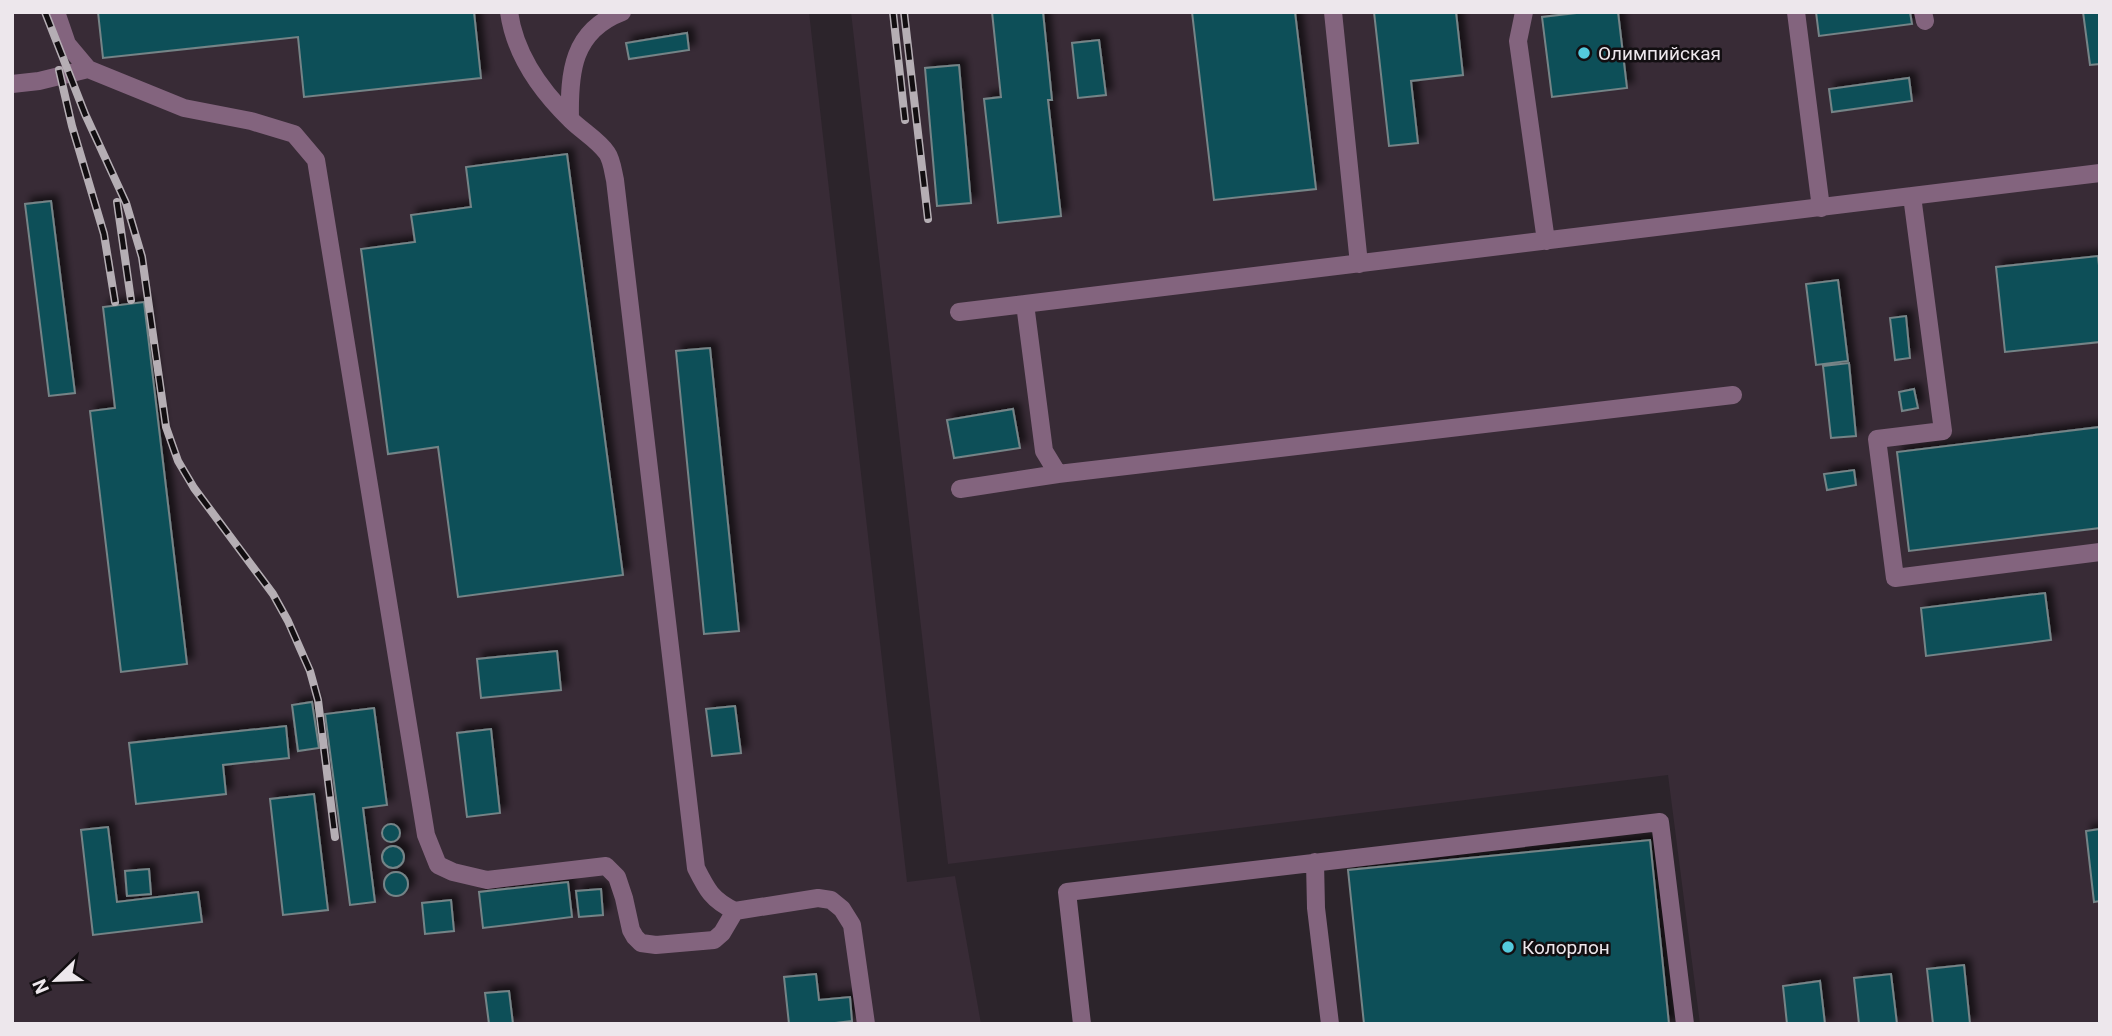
<svg xmlns="http://www.w3.org/2000/svg" width="2112" height="1036" viewBox="0 0 2112 1036" font-family="Roboto,sans-serif">
<defs>
<filter id="shadow"><feDropShadow dx="6" dy="-6" stdDeviation="3.5" flood-color="#0009"/></filter>
</defs>
<rect width="100%" height="100%" fill="#2c242b"/>
<!-- built -->
<path fill="#382b36" d="M12,12H809L907,882L955,876L981,1024H12Z
M851,12H2100V1024H1700L1668,775L948,864Z"/>
<!-- building -->
<path fill="#105059" stroke="#758487" stroke-width="2" filter="url(#shadow)" d="M98,12H474L481,78L304,97L298,37L103,58Z
M992,12H1043L1052,100H1048L1061,216L998,223L984,99L1001,97Z
M1192,12H1295L1316,189L1214,200Z
M1374,12H1456L1463,75L1411,81L1418,143L1389,146Z
M1585,12H1618L1627,88L1552,97L1542,17Z
M1816,12H1910L1912,24L1819,36Z
M2083,12H2100V64L2090,65Z
M687,33L689,50L629,59L626,43Z
M1099,40L1106,95L1078,98L1072,43Z
M959,65L971,203L937,206L925,68Z
M1909,78L1912,101L1832,112L1829,89Z
M567,154L623,575L458,597L438,447L388,454L361,249L415,242L411,215L471,207L466,167Z
M51,201L75,393L49,396L25,204Z
M2098,256L2100,275V342L2005,352L1996,267Z
M1838,280L1848,361L1816,365L1806,284Z
M144,302L187,664L121,672L90,411L115,408L103,307Z
M1906,316L1910,358L1895,360L1890,318Z
M710,348L739,631L704,634L676,351Z
M1849,363L1856,436L1831,438L1823,366Z
M1914,389L1918,408L1902,411L1899,392Z
M1013,409L1020,448L954,458L947,420Z
M2100,427V528L1909,551L1897,452Z
M1854,470L1856,485L1827,490L1824,474Z
M2045,593L2051,640L1926,656L1921,608Z
M557,651L561,690L481,698L477,659Z
M312,702L319,748L298,751L292,705Z
M735,706L741,753L712,756L706,709Z
M374,708L387,805L363,808L375,902L350,905L325,714Z
M286,726L289,758L223,765L226,794L136,804L129,743Z
M491,729L500,813L467,817L457,733Z
M314,794L328,910L283,915L270,799Z
M382 833a9 9 0 1 1 18 0a9 9 0 1 1-18 0Z
M108,827L117,902L198,892L202,922L93,935L81,830Z
M2100,829V901L2094,902L2086,831Z
M1650,840L1669,1024H1364L1348,870Z
M382 857a11 11 0 1 1 22 0a11 11 0 1 1-22 0Z
M149,869L151,894L127,896L125,871Z
M384 884a12 12 0 1 1 24 0a12 12 0 1 1-24 0Z
M568,882L572,917L483,928L479,892Z
M601,889L603,915L579,917L576,891Z
M451,900L454,931L425,934L422,903Z
M1964,965L1970,1024H1933L1927,969Z
M816,974L819,1000L850,997L852,1021L827,1024H789L784,977Z
M1891,974L1897,1024H1859L1854,978Z
M1820,981L1825,1024H1787L1783,986Z
M509,991L513,1024H489L485,993Z"/>
<g fill="none" stroke-linecap="round" stroke-linejoin="round">
<!-- minor -->
<path stroke="#83647e" stroke-width="18" d="M56,12L67,44L88,69L184,108L251,121L294,134L316,160L426,835L438,865L453,872L487,880L606,866L617,877L624,898L631,930L635,937L641,943L656,945L714,940L722,933L735,911L818,898L831,900L842,909L852,925L866,1024
M509,12C515,55 540,90 571,120C582,131 598,140 607,153C612,160 613,172 615,180L696,868C707,890 712,900 735,911
M1333,12L1359,264
M1524,12L1518,41L1546,241
M1796,12L1821,208
M1923,12L1925,21
M12,84L39,81L88,69
M570,119C569,73 572,31 622,12
M1912,196L1943,431L1877,439L1895,578L2100,552
M1025,304L1044,451L1058,474L1733,395
M959,312L2100,173
M960,489L1058,474
M1315,862L1316,908L1330,1024
M1082,1024L1067,892L1660,822L1685,1024"/>
<!-- rail casing -->
<g stroke="#b5aeb4" stroke-width="8">
<path id="rail" d="M45,12L85,114L126,203L142,257L166,427L178,461L194,488L273,594L288,621L310,671L318,700L335,837
M893,12L905,120
M904,12L928,219
M59,70L72,126L104,234L115,302
M117,202L131,300"/>
</g>
<!-- rail -->
<use href="#rail" stroke="#120e11" stroke-width="5" stroke-dasharray="16" stroke-linecap="butt"/>
</g>
<!-- markers -->
<g fill="#54cadd" stroke="#120e11" stroke-width="2.5">
<circle cx="1584" cy="53" r="7"/>
<circle cx="1508" cy="947" r="7"/>
</g>
<g text-anchor="middle" dominant-baseline="central" stroke-width="5" stroke-linejoin="round" paint-order="stroke">
<!-- poi labels -->
<g font-size="19" fill="#ede7ec" stroke="#120e11" text-anchor="start">
<text x="1598" y="53">Олимпийская</text>
<text x="1522" y="947">Колорлон</text>
</g>
</g>
<!-- border -->
<rect width="2112" height="1036" fill="none" stroke="#ede7ec" stroke-width="28"/>
<!-- north arrow -->
<g transform="translate(56 980) rotate(247)" stroke="#120e11" stroke-width="5" paint-order="stroke">
<path d="M0-5L12 26L0 18L-12 26Z" fill="#ede7ec"/>
<text y="-10" font-size="19" font-weight="bold" text-anchor="middle" fill="#ede7ec">N</text>
</g>
</svg>
